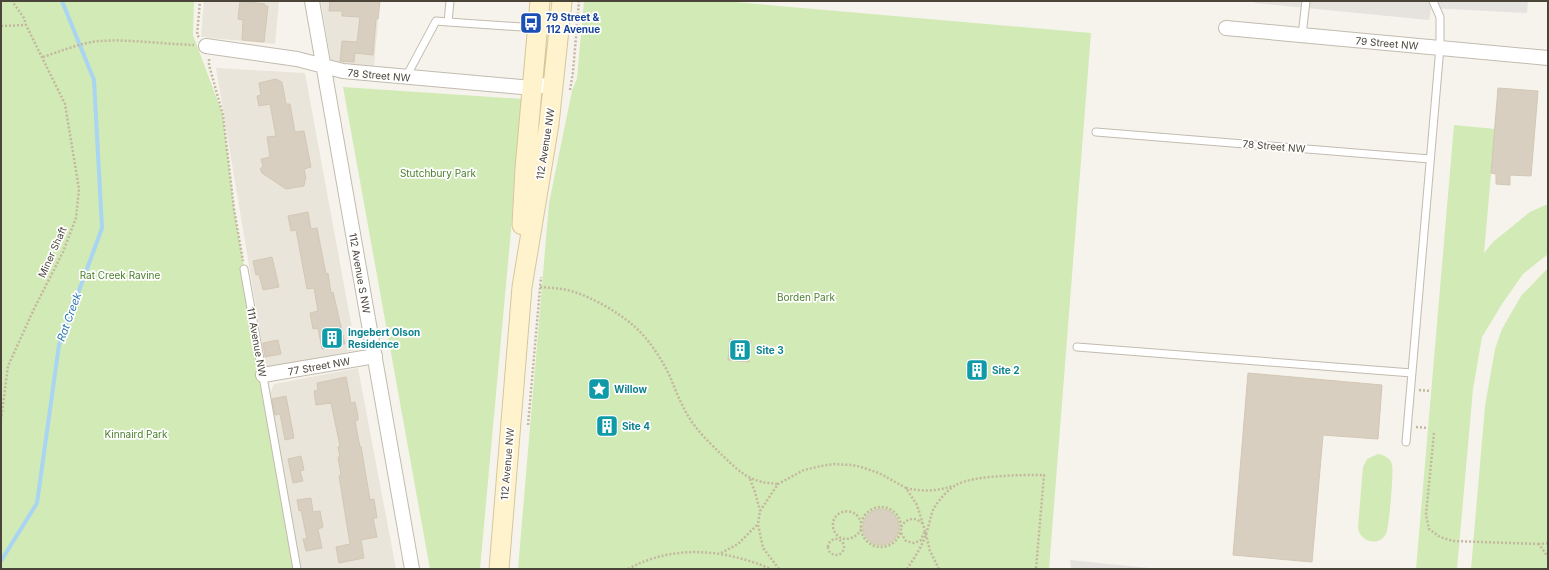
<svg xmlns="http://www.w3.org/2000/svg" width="1549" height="570" viewBox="0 0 1549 570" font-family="Inter,sans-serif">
<rect width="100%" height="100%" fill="#f6f3ec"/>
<!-- residential -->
<path fill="#eae5da" d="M204,1H279L275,44L201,37Z
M321,1H380L374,66L331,62Z
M216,68L305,73L356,350L271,368L266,367Z
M358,368L396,569H300L269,396L274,384Z"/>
<!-- industrial -->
<path fill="#e6e2dd" d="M1254,1H1448L1447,9L1431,8L1429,20L1255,3Z"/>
<!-- green -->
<path fill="#d2eab5" d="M1,1H194L193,35L223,115L234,209L297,569H1Z
M584,1H723L1091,33L1049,569H518L549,203L572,91L577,78Z
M343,87L523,99L480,569H430Z
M1454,125L1495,129L1484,253L1493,242L1530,212L1548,204V254L1523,274L1502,304L1482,337L1473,389L1457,569H1416Z
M1548,268V569H1471L1485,406L1495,349L1502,329L1521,296Z
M1378,454C1384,455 1390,458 1392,464C1394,470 1389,529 1386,534C1378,548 1359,541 1358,527L1363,467L1367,459Z"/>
<!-- parking -->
<path fill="#e5e3e0" d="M1448,1H1528L1527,13L1447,9Z
M1070,560L1159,569H1071Z"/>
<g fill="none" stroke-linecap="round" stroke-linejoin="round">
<!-- stream -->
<path stroke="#a9d4f2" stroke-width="4" d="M1,561L37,503L59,345L102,228L94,80L62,1"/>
</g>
<!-- building -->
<path fill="#d8cfc1" stroke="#d3c7b4" d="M240,1L265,4V6H268L264,42L242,40L243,20L238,19Z
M330,1H380L378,19H376L373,55L355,53L354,62L340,61L342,41L357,42L360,17L342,16V11H329Z
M276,79L282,82L286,104H290L295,132L304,131L311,167L304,169L306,179L305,180L304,186L286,189L262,173L260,169L263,166L261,159L270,157L267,137L276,136L270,104L259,106L257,96L261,95L259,83Z
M1498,88L1538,91L1531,176L1510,175V185L1496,184V174L1491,173Z
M308,212L311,229L317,228L326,274L328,273L331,293L333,292L345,344H341V346L322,349L318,328L313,329L310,313L318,311L314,288L307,289L296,230L291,231L288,216Z
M272,257L279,287L263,290L259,274L256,275L253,261Z
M730,339L751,341L749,362L728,360Z
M278,340L281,354L265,357L263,343Z
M973,360L988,367L981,381L966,373Z
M1248,373L1382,385L1378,439L1323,435L1312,562L1233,555Z
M346,377L351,403L355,402L358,416V420L355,421L360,447L361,446L370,500L374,499L377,518H373L377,537L361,540L364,558L339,563L336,547L350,544L339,476L341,475L338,457H340L338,447L340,446L331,403L316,405L314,391L318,390L317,383Z
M286,396L294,438L285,440L280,414L275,415L272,399Z
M602,420L613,421L612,432L601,431Z
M301,456L304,470L300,471L303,481L293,483L288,459Z
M311,498L313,512L320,511L323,527L318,529L322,548L306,551L303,539H307L301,510L299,511L297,500Z
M863 527a18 18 0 1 1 36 0a18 18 0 1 1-36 0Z"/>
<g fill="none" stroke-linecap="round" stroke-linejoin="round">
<!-- service casing -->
<g stroke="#c2bbae" stroke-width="9">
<path id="service" d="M450,1L448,22L536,28
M1302,35L1306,1
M406,77L436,21L448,22
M1096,132L1430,159
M244,269L297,569
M1077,347L1412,373
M1406,442L1440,47V17L1433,1"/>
</g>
<!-- minor casing -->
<g stroke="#c2bbae" stroke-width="16">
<path id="minor" d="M312,1L412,569
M1226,28L1548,58
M206,46L297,59L343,71L532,88L554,83
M263,375L375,356"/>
</g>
<!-- secondary casing -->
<g stroke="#d6c79b" stroke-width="21">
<path id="secondary" d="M522,225L525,168L540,1
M499,569L522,287L549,124L562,1"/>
</g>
<!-- path -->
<path stroke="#c4b79f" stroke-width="2.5" stroke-dasharray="2 2" stroke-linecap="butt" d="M1,26L26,25
M199,37L197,35L200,1
M43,57C58,52 84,42 99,41C130,39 162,44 194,45
M209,59V65L223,115L234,209L243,261
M570,90L573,72L579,1
M540,287C550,288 561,288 571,291C592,297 618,312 634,326C648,338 664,362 671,379C677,394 683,409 692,422C701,435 713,446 723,456C743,475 750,482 778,484
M1419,390L1431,391
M1,420L8,366L34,309L63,252L76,218L79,189L65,104L26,25L24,18L12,1
M528,425L541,277
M1416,427L1428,428
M1434,433L1426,515L1429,529L1440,537L1453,541L1539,544
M750,479L755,492L760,511
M906,488C922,492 938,491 953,486
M861 527a20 20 0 1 1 40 0a20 20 0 1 1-40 0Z
M901,527C906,518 916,516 923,524
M861,529C855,542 836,543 833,527C831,509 857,505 861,523
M901,533L906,541L914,543L921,540L925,530
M828 547a8 8 0 1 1 16 0a8 8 0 1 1-16 0Z
M1548,543L1539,544L1548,557
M721,553L738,544L758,524
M628,569C674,544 724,549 771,569
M779,569L763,548L758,524L760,511L778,484L804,470L821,466L834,464L852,465L861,467L879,473L906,488L917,505L926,534L930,551L939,569
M907,569C914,558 922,547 926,534C929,526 930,518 933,510C938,501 947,490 956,485C973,475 1023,475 1044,475L1036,569"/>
<!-- service -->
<use href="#service" stroke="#fff" stroke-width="7"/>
<!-- minor -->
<use href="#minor" stroke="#fff" stroke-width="14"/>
<!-- secondary -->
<use href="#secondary" stroke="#fff3cd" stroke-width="19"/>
</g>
<!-- icons -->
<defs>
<g id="bus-square" transform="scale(1.15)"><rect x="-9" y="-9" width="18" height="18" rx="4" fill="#1a4fb4" stroke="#fff"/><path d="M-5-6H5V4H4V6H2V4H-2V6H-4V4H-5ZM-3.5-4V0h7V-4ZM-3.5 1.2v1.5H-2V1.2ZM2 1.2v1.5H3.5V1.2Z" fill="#fff"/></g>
<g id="building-square" transform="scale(1.15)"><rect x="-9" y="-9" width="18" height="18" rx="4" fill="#0f9aa8" stroke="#fff"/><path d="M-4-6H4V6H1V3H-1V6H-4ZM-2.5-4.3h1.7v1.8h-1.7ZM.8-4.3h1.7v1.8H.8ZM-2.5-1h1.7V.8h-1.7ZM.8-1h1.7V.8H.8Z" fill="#fff"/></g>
<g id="sight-square" transform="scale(1.15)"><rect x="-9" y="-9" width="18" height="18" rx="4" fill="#0f9aa8" stroke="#fff"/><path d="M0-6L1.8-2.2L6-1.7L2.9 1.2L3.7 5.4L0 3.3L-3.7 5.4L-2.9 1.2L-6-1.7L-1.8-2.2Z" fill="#fff"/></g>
</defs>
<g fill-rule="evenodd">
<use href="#bus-square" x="531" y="23"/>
<use href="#building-square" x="332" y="338"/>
<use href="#building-square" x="740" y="350"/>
<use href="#building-square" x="977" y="370"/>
<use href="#sight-square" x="599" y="389"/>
<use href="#building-square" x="607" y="426"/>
</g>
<g text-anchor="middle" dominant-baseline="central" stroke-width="3.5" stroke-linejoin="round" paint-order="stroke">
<!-- transit labels -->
<g font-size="10" font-weight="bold" fill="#164399" stroke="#fff" text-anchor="start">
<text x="546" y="17">79 Street &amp;<tspan x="546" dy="12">112 Avenue</tspan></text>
</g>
<!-- street labels -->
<g font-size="10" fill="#4b4439" stroke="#fff">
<text transform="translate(1387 43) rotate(5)">79 Street NW</text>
<text transform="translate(379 75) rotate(5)">78 Street NW</text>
<text transform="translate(545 144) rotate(-81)">112 Avenue NW</text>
<text transform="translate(1274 146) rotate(5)">78 Street NW</text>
<text transform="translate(52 252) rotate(-66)">Miner Shaft</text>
<text transform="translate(360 273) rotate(80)">112 Avenue S NW</text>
<text transform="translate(257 342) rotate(80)">111 Avenue NW</text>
<text transform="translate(319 366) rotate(-10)">77 Street NW</text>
<text transform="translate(507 464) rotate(-85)">112 Avenue NW</text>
</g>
<!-- park labels -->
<g font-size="10" fill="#4a7f2a" stroke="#fff">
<text x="438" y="173">Stutchbury Park</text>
<text x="120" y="275">Rat Creek Ravine</text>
<text x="806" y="297">Borden Park</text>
<text x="136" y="434">Kinnaird Park</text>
</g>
<!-- culture labels -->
<g font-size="10" font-weight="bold" fill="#0d838f" stroke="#fff" text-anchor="start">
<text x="348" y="332">Ingebert Olson<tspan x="348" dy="12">Residence</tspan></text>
<text x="756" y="350">Site 3</text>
<text x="992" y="370">Site 2</text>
<text x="614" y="389">Willow</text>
<text x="622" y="426">Site 4</text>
</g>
<!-- water labels -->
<g font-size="11" font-style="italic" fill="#2e7ab2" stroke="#fff">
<text transform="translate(69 317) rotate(-70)">Rat Creek</text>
</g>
</g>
<!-- border -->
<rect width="1549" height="570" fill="none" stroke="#4b4439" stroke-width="4"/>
</svg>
